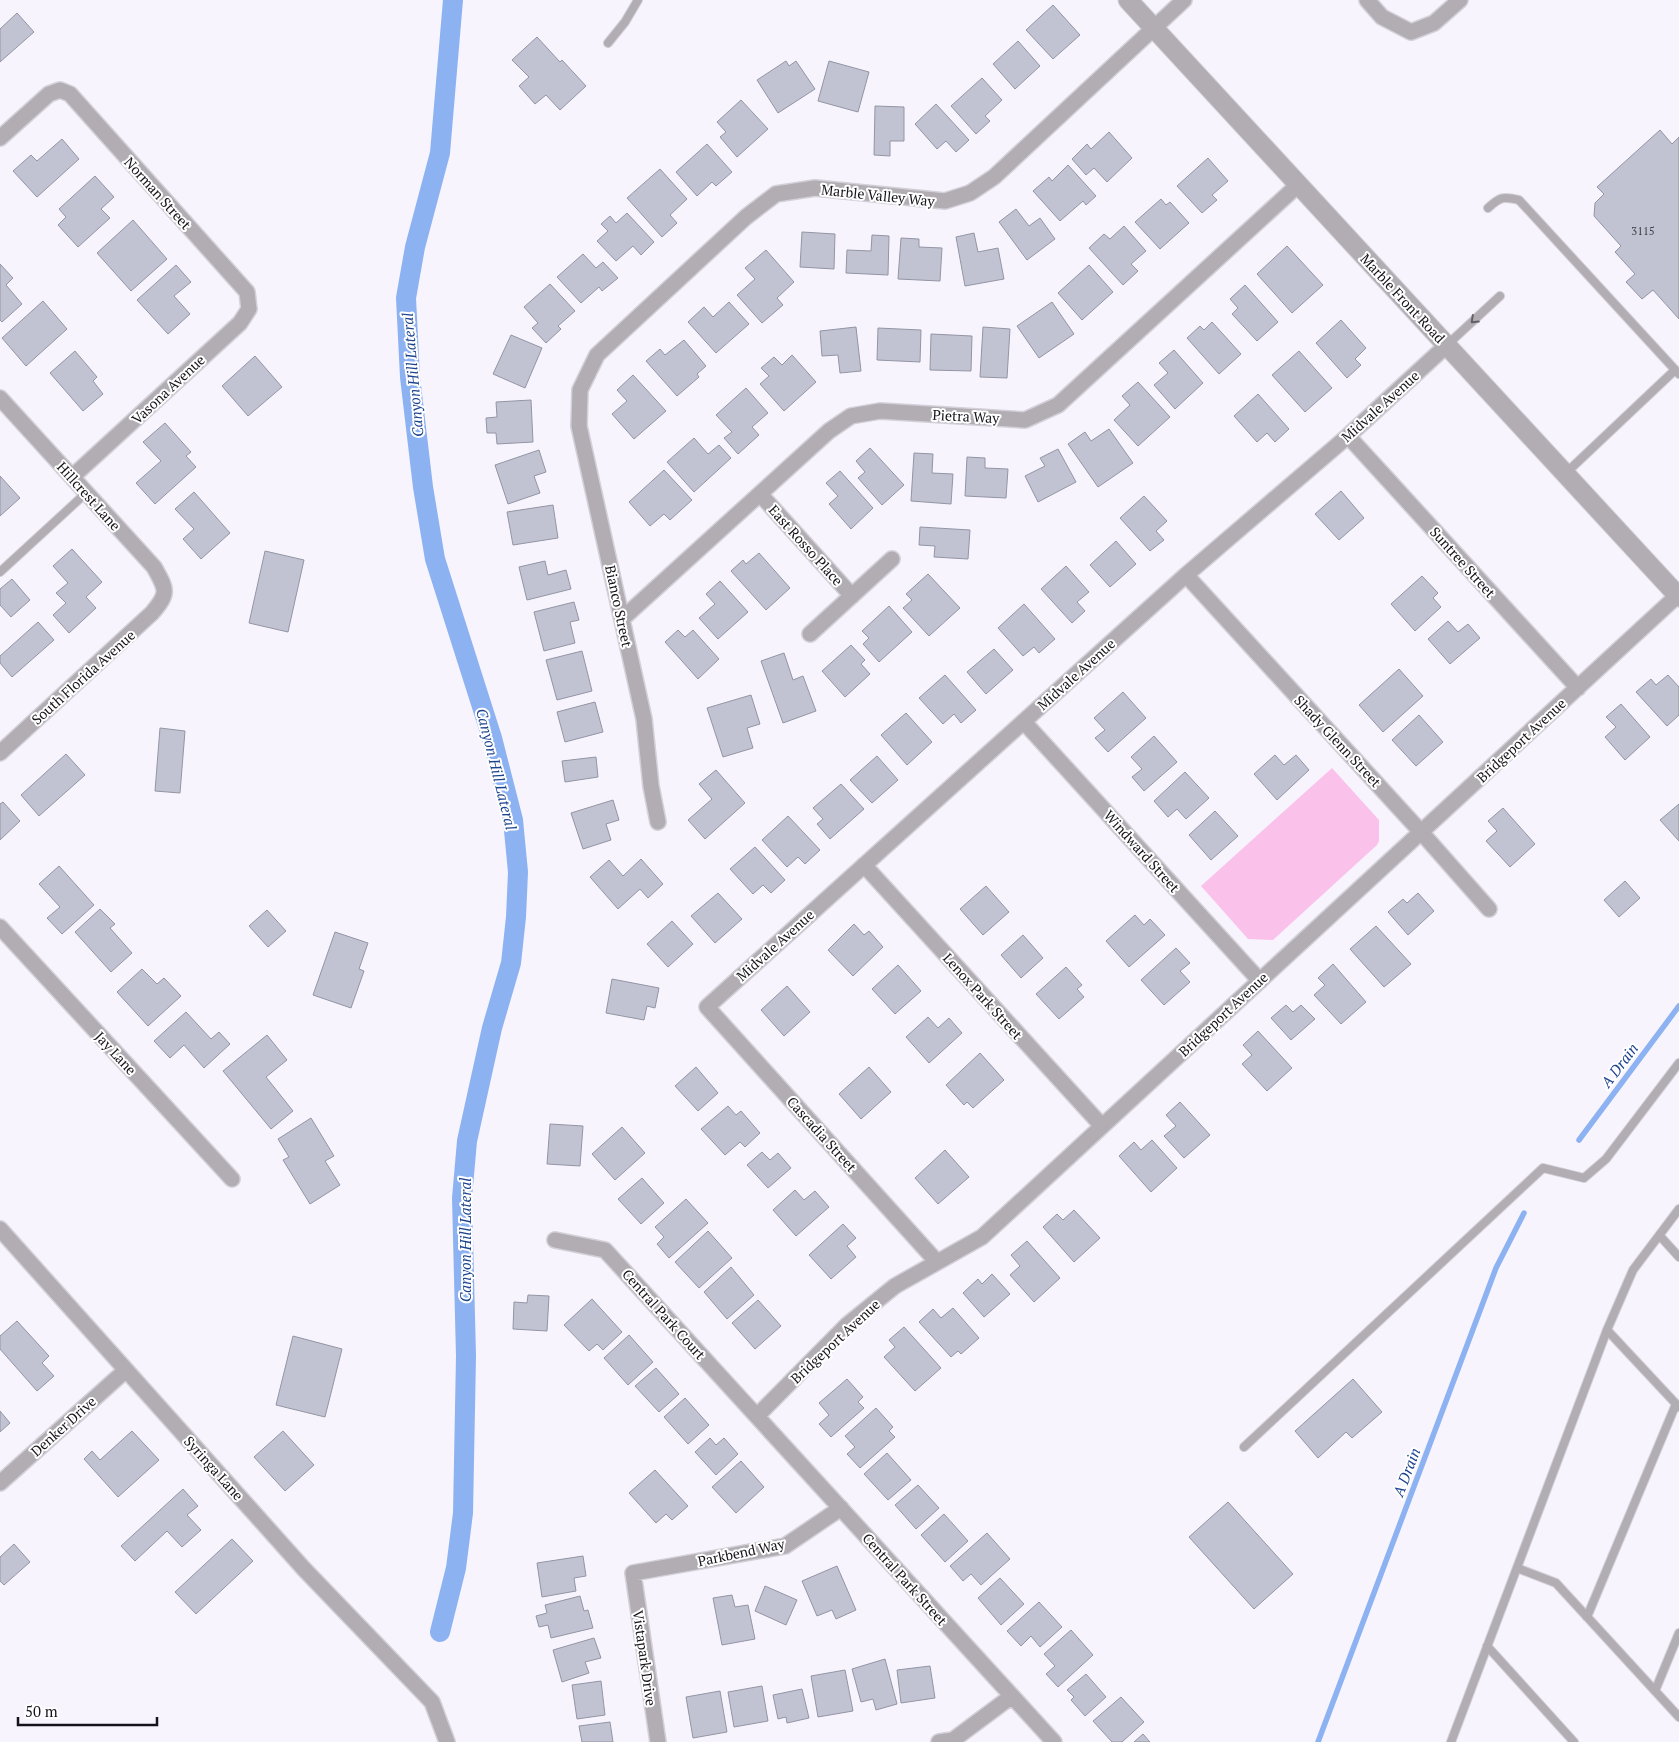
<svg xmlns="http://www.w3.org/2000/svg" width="1679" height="1742" viewBox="0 0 1679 1742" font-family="'PT Serif',serif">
<rect width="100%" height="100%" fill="#f7f4fe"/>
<!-- green -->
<path fill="#fac2eb" d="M1332,768L1379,820V841L1377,845L1273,940L1248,939L1201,886Z"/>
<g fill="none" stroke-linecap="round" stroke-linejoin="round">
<!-- stream -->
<path stroke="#8db2f2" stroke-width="5.5" d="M1579,1140L1679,1006
M1318,1742L1496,1268L1524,1213"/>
<!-- canal -->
<path stroke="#8db2f2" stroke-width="20" d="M440,1632L456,1568L463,1513L466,1356L462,1198L467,1141L492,1028L511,963L516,917L518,872L513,820L492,738L435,559L423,487L410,377L406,298L415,247L440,153L453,0"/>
</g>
<!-- building -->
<path fill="#c1c3d3" stroke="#9395a4" d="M1053,5L1080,35L1053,59L1026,30Z
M17,13L34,32L0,62V29Z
M537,37L560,62L562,60L586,86L560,110L546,95L535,104L519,86L529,77L512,60Z
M1018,41L1040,66L1015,89L993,64Z
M786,61L789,66L796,61L815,89L778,113L757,80Z
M829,61L869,72L858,112L818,101Z
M982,78L1002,100L985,116L990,121L976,134L951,106Z
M741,100L768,129L737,157L720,137L726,132L717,122Z
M936,104L969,140L956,152L946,141L937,149L915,124Z
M875,106L904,107V141H890V156L874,155Z
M1660,130L1672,144L1679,137V319L1653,290L1642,299L1626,282L1635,274L1615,252L1621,246L1594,216L1595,203L1604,194L1597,187Z
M1109,132L1132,158L1107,182L1094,168L1086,175L1072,159L1087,144L1091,149Z
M62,139L79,159L37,197L13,171L31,155L37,161Z
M707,144L732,172L716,186L712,182L697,196L676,172Z
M1208,158L1228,181L1212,195L1217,200L1202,213L1177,186Z
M1068,165L1096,196L1086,205L1083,201L1060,221L1033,191L1049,177L1052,181Z
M660,169L687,199L670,215L677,223L662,237L627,198Z
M95,176L114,197L101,209L110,218L78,247L58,225L66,217L59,209Z
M1161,199L1166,205L1170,202L1189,223L1160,249L1135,222Z
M1016,209L1029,226L1040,218L1055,239L1027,260L999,222Z
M627,213L654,242L641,255L633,246L616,261L597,241L608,231L601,224L610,216L616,223Z
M133,220L167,259L131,291L97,253Z
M1124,226L1146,251L1131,264L1138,271L1123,285L1089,248L1104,234L1110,239Z
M802,232L835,234L834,269L800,267Z
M974,233L978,252L998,248L1004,279L965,286L956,237Z
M872,235L889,236L888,275L846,273L847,250L871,251Z
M901,238L919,239V247L942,248L940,281L898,279Z
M1287,246L1323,285L1292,313L1257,274Z
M766,250L794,282L777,298L783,305L762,323L737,295L755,279L745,268Z
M583,254L596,268L603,262L618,278L602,291L599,287L581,303L557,277Z
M0,264L13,278L6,285L22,304L2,322L0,320Z
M176,265L191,282L174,296L190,314L168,334L137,300Z
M1089,265L1113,292L1082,320L1058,293Z
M550,284L575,311L558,326L561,329L546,343L532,328L538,323L524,307Z
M1245,285L1278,322L1257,341L1232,314L1238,308L1230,299Z
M43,301L67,329L26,366L2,338Z
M729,302L749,324L716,353L688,322L704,307L713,317Z
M1052,302L1074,334L1039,358L1017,326Z
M1341,320L1366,348L1355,359L1361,365L1347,378L1316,343Z
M1212,322L1241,354L1219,374L1187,338L1200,326L1204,330Z
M856,327L861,371L840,373L838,355L822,356L820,331Z
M983,327L1010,329L1007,378L980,377Z
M878,328L921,330L920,362L877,360Z
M931,334L972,336L971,371L930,370Z
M511,335L542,348L525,388L493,374Z
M684,340L706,366L697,374L699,377L677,396L646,361L660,349L665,355Z
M1174,350L1203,383L1175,409L1154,385L1168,373L1159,363Z
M75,351L97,377L93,381L103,394L83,411L50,373Z
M1299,351L1332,388L1305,412L1272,375Z
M792,355L816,382L784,411L760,384L769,376L761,368L774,357L782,365Z
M255,356L282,387L248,416L222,386Z
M633,375L666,411L634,439L612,414L627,401L617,390Z
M1138,382L1170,417L1138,446L1114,420L1130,405L1122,396Z
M746,388L768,413L752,427L759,435L738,454L724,438L732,432L716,415Z
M1258,394L1289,429L1275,442L1267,433L1257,442L1234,416Z
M531,400L533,442L497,444L496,433H487L486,418L497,417L496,402Z
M165,423L191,452L186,456L196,467L155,504L136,483L161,461L143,442Z
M1109,429L1133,463L1098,487L1068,444L1085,432L1091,441Z
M694,438L708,454L719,445L731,458L694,492L667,462Z
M870,448L904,485L882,505L858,478L865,472L856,461Z
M1058,449L1076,482L1038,502L1025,476L1045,466L1040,458Z
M539,450L546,472L534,476L540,493L508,504L495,465Z
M914,453L933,454L932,473L953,474L951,504L911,501Z
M967,457L985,458V468L1008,469L1006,498L965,496Z
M664,470L692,500L670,520L664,514L650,526L629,502Z
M840,471L873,508L851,529L829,504L838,496L826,483Z
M0,476L20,498L0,516Z
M1341,491L1364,518L1339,540L1315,514Z
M194,492L230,533L201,559L183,539L194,529L175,509Z
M1144,496L1167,521L1156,531L1164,540L1150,551L1120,518Z
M553,505L558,538L513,545L507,512Z
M920,527L970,530L968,559L934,557L935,546L919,545Z
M1116,541L1136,564L1110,587L1090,565Z
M72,549L102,582L86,597L96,608L69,633L53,615L66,603L56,593L68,583L53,566Z
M265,551L304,560L288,632L249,623Z
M759,553L790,588L766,610L731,571L743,560L746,564Z
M545,561L548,575L566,570L571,589L527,600L519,567Z
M1066,566L1089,592L1077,602L1085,611L1072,623L1041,589Z
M928,574L960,608L929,636L903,608L912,600L906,594Z
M1422,576L1438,593L1433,598L1441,607L1415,631L1391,604Z
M12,579L30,600L11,617L0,605V589Z
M720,581L748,612L718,639L699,618L715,604L706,594Z
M574,602L579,620L570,622L575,643L544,651L534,612Z
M1024,604L1055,639L1039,653L1034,647L1023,656L998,628Z
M889,606L912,632L879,662L863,644L869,638L862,631Z
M1448,621L1458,632L1468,624L1480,638L1450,664L1428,639Z
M38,622L54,640L12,677L0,663V656Z
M678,630L685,637L693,630L719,659L698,679L665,642Z
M851,645L865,660L861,664L870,674L845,697L822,671Z
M994,649L1013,670L986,694L967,672Z
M582,651L592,691L557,700L546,660Z
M784,653L793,680L803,676L816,711L783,723L761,661Z
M1399,669L1423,696L1383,732L1359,705Z
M945,675L976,710L961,723L954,714L943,724L919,698Z
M1668,675L1679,687V715L1667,726L1636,692L1651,679L1656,685Z
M1123,692L1146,718L1108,752L1095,738L1105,730L1094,718Z
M751,695L760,724L747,728L753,748L723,757L707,708Z
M595,702L603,732L565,742L557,712Z
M1621,704L1650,737L1625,760L1605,737L1616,727L1606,717Z
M906,713L932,742L907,765L881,735Z
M1419,715L1443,742L1416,766L1392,740Z
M160,728L185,731L180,793L155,791Z
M1154,736L1177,762L1144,791L1132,777L1142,769L1131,757Z
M66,754L85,775L39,816L21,795Z
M1275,755L1284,765L1296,755L1309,770L1277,800L1254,774Z
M877,756L898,780L872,803L850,780Z
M596,757L598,777L565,782L562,761Z
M716,770L745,803L705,839L688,820L712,799L699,784Z
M1185,772L1209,798L1186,819L1177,809L1168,817L1154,801Z
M841,784L864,809L830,839L817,824L823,819L813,808Z
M613,800L619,820L606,824L611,840L583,849L571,813Z
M3,802L20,821L0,840V804Z
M1679,804V841L1660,820Z
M1503,808L1535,844L1510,867L1486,841L1497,831L1488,821Z
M1215,811L1238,836L1211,860L1189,835Z
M788,816L820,850L805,864L798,857L787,867L762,840Z
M755,847L785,880L771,893L763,885L753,894L730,869Z
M641,859L663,884L648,898L640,889L618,909L590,877L609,860L623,876Z
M59,866L94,905L62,934L47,918L60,907L39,884Z
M1625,881L1640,898L1619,917L1604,900Z
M986,886L1009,912L983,935L960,909Z
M718,893L742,919L715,943L691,916Z
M1418,893L1434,911L1408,935L1388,912L1403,899L1407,903Z
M100,909L115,924L110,928L132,953L111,972L75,932Z
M267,910L286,931L268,947L249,926Z
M1135,915L1144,925L1150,919L1165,935L1129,967L1106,941Z
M672,921L693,944L668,967L647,944Z
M854,924L864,935L869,931L883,947L853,976L828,950Z
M1376,926L1411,964L1384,987L1350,949Z
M335,932L368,943L359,969L364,971L351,1008L313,995Z
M1023,935L1043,958L1021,978L1001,955Z
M1176,948L1190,963L1180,971L1190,982L1164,1005L1141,980Z
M1333,964L1366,1002L1341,1024L1314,995L1325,985L1318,978Z
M898,965L921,991L895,1014L872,989Z
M1066,967L1082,985L1077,989L1084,997L1059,1019L1036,994Z
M142,969L157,984L164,978L181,996L148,1026L117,992Z
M612,979L659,988L655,1008L647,1006L644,1020L606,1013Z
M787,986L810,1012L784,1036L761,1010Z
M1286,1005L1293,1012L1301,1005L1315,1019L1291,1040L1271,1018Z
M186,1012L211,1039L219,1032L230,1044L204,1068L184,1045L170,1058L154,1041Z
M928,1017L938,1028L949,1018L962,1033L929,1063L906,1037Z
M1258,1031L1292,1068L1267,1091L1242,1064L1252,1055L1243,1045Z
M267,1035L287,1060L266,1077L293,1111L271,1129L223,1071Z
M980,1053L1004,1080L973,1108L967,1102L964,1105L946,1085Z
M696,1067L718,1093L698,1111L675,1086Z
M869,1067L891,1092L861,1119L839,1094Z
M1180,1102L1210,1135L1184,1158L1164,1136L1176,1126L1166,1115Z
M728,1106L736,1115L741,1111L760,1133L745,1147L740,1142L725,1155L701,1129Z
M311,1118L334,1156L325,1161L340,1185L310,1204L283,1160L289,1157L278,1139Z
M550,1124L583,1126L580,1166L547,1164Z
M622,1127L645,1153L615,1180L592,1154Z
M1152,1140L1177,1168L1151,1192L1119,1156L1134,1142L1141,1150Z
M945,1150L969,1177L938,1204L915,1178Z
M762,1152L770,1160L778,1153L791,1168L768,1188L747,1165Z
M642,1178L664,1203L641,1224L618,1199Z
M795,1190L804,1200L815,1191L829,1207L796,1236L773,1210Z
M686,1199L708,1223L669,1258L657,1244L664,1237L655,1227Z
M1074,1210L1100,1238L1074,1262L1043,1227L1057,1214L1063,1220Z
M843,1224L856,1238L847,1246L856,1257L831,1279L809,1255Z
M708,1231L732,1258L699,1288L675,1262Z
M1027,1241L1060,1278L1034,1302L1010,1275L1020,1266L1011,1255Z
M731,1267L754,1295L727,1319L704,1292Z
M992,1274L1010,1294L984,1317L963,1293L978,1279L982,1284Z
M528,1295L549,1296L547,1331L513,1329L514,1302L527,1303Z
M592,1299L622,1332L603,1350L597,1344L589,1351L564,1325Z
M758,1300L781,1326L755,1349L732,1323Z
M953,1308L979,1338L961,1354L958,1351L951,1357L919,1322L933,1309L941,1318Z
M17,1321L49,1356L42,1363L54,1376L37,1391L0,1349V1336Z
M904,1327L941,1368L915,1391L884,1357L895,1347L889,1340Z
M629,1335L653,1362L628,1385L604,1358Z
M293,1336L342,1349L325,1417L276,1405Z
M656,1368L679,1394L659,1412L635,1386Z
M847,1379L863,1397L858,1402L864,1408L831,1437L819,1424L829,1415L819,1403Z
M1353,1379L1382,1412L1352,1438L1346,1432L1318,1458L1295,1431Z
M685,1398L709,1425L688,1444L664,1417Z
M876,1408L893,1427L889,1431L895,1437L860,1468L847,1454L855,1447L845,1436Z
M0,1411L10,1423L0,1432Z
M132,1431L159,1460L118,1497L84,1459L92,1451L100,1460Z
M283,1431L314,1465L285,1491L254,1457Z
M710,1438L716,1445L724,1438L738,1454L716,1475L695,1452Z
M887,1453L911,1480L888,1500L864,1474Z
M741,1461L764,1487L736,1513L712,1487Z
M655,1470L688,1506L672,1520L666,1514L656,1523L629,1493Z
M918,1485L939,1508L916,1529L895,1505Z
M183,1489L198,1506L187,1515L201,1530L182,1547L167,1531L135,1561L121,1546Z
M1228,1502L1293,1574L1254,1609L1189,1537Z
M944,1514L968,1541L945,1562L921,1535Z
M987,1533L1010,1559L981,1585L971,1574L963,1581L950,1566Z
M232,1539L253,1561L196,1614L175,1592Z
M14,1544L30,1562L4,1585L0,1581V1557Z
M583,1556L586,1576L574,1578L576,1591L542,1597L537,1563Z
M837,1566L856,1610L836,1619L832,1610L817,1616L802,1581Z
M1000,1578L1024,1604L1001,1625L978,1598Z
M765,1586L797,1600L786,1625L755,1611Z
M732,1595L735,1607L748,1605L755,1639L722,1645L713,1598Z
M580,1596L584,1611L588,1610L593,1628L551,1638L548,1625L539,1627L536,1616L547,1613L545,1605Z
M1039,1602L1062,1627L1040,1647L1031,1636L1021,1646L1007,1631Z
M1071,1630L1093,1655L1058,1687L1046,1674L1055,1666L1044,1654Z
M594,1638L601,1658L585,1662L589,1673L562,1682L553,1650Z
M885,1659L897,1704L876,1710L873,1699L861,1702L852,1669Z
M930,1666L935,1698L901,1703L897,1670Z
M845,1670L853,1711L818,1717L811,1676Z
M1086,1674L1106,1697L1085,1716L1071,1700L1074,1697L1067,1690Z
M601,1681L605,1715L577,1719L572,1685Z
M762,1686L768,1721L734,1727L728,1692Z
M802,1689L809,1718L787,1723L786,1717L778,1719L773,1695Z
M720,1691L727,1732L693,1738L686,1697Z
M1121,1697L1144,1722L1122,1742H1112L1093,1721Z
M610,1722L613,1742H582L579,1726Z
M1143,1734L1150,1742H1134Z"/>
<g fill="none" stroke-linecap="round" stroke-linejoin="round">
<!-- service casing -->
<g stroke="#d3d0d9" stroke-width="10">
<path id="service" d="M608,43L625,22L638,0
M1488,208C1500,197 1503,196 1519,200L1679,374
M1447,345L1500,296
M1566,473L1675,370
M0,572L86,493
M1660,1236L1679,1257
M1607,1330L1679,1407
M1244,1447L1543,1168L1584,1178L1606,1159L1679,1063
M1517,1568L1556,1583L1679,1717
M1587,1617L1676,1404
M1487,1646L1574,1742
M1655,1691L1679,1633
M1451,1742L1607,1330L1633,1270L1679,1209"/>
</g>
<!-- minor casing -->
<g stroke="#d3d0d9" stroke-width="18">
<path id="minor" d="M1367,0L1382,17L1411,32L1434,23L1460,0
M0,138L49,94L60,90L70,94L247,292L249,309L240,323L72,477
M0,398L154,567C167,590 169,593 152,613L0,753
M1348,436L1578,688
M760,494L852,596
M1186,575L1421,832L1489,909
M622,619L829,431L851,416L880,411L1025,420L1058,405L1298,185
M810,634L892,559
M1024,722L1260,981
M658,822L651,786L644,719L579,426L580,390L597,355L746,217L776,194L815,188L945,201L970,193L994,177L1184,0
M864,865L1102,1126
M0,927L232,1179
M0,1229L304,1569L432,1702L447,1742
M555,1240L605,1250L1054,1742
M937,1262L707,1007L1186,575L1348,436L1447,345
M757,1416L847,1325L895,1286L982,1237L1678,595
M0,1483L126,1370
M658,1742L633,1573L785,1546L841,1508
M939,1742L953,1740L1012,1696"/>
</g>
<!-- tertiary casing -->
<g stroke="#d3d0d9" stroke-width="21">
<path id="tertiary" d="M1128,0L1679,597"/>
</g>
<!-- service -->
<use href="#service" stroke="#b2adb3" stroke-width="8"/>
<!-- minor -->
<use href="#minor" stroke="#b2adb3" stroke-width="15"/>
<!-- tertiary -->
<use href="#tertiary" stroke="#b2adb3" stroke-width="19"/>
</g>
<!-- one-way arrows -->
<defs><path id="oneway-chevron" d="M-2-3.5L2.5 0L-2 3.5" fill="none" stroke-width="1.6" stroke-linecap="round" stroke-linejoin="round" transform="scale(1.25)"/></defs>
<use stroke="#646066" href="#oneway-chevron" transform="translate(1474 320) rotate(137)"/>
<g text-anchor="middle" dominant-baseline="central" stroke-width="4" stroke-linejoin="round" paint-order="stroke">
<!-- number labels -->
<g font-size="11" fill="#403f48">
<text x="1643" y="231">3115</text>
</g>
<!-- street labels -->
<g font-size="14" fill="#151319" stroke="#fff">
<text transform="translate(158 193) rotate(48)">Norman Street</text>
<text transform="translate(878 195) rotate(6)">Marble Valley Way</text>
<text transform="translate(1403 298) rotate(47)">Marble Front Road</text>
<text transform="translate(168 389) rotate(-43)">Vasona Avenue</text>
<text transform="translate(1380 406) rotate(-42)">Midvale Avenue</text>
<text transform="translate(966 416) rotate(3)">Pietra Way</text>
<text transform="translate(89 496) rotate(48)">Hillcrest Lane</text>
<text transform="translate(806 545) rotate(48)">East Rosso Place</text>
<text transform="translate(1463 562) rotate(48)">Suntree Street</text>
<text transform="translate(619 606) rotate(78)">Bianco Street</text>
<text transform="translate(1076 674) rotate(-42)">Midvale Avenue</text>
<text transform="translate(83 677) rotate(-42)">South Florida Avenue</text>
<text transform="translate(1521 740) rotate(-43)">Bridgeport Avenue</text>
<text transform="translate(1338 741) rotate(47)">Shady Glenn Street</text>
<text transform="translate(1142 851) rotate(48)">Windward Street</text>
<text transform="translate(775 945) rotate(-42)">Midvale Avenue</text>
<text transform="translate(983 996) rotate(48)">Lenox Park Street</text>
<text transform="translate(1223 1014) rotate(-43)">Bridgeport Avenue</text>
<text transform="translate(116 1053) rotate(47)">Jay Lane</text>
<text transform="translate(822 1134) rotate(48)">Cascadia Street</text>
<text transform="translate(664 1314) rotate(48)">Central Park Court</text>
<text transform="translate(835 1341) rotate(-43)">Bridgeport Avenue</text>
<text transform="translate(63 1426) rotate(-42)">Denker Drive</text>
<text transform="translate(214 1468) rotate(48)">Syringa Lane</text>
<text transform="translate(741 1552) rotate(-12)">Parkbend Way</text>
<text transform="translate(905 1579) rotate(48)">Central Park Street</text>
<text transform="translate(645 1658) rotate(82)">Vistapark Drive</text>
</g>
<!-- water labels -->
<g font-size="15" font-style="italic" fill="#1c438d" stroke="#fff">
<text transform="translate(412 375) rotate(-95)">Canyon Hill Lateral</text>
<text transform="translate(497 769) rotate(76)">Canyon Hill Lateral</text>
<text transform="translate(1619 1065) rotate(-53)">A Drain</text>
<text transform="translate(465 1240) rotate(-90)">Canyon Hill Lateral</text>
<text transform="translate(1406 1472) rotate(-69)">A Drain</text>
</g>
</g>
<!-- scale -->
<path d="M18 1717v8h139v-8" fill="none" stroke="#151319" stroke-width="2.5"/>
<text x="25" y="1717" font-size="15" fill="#151319" stroke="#ffffff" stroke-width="4" paint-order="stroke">50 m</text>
</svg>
